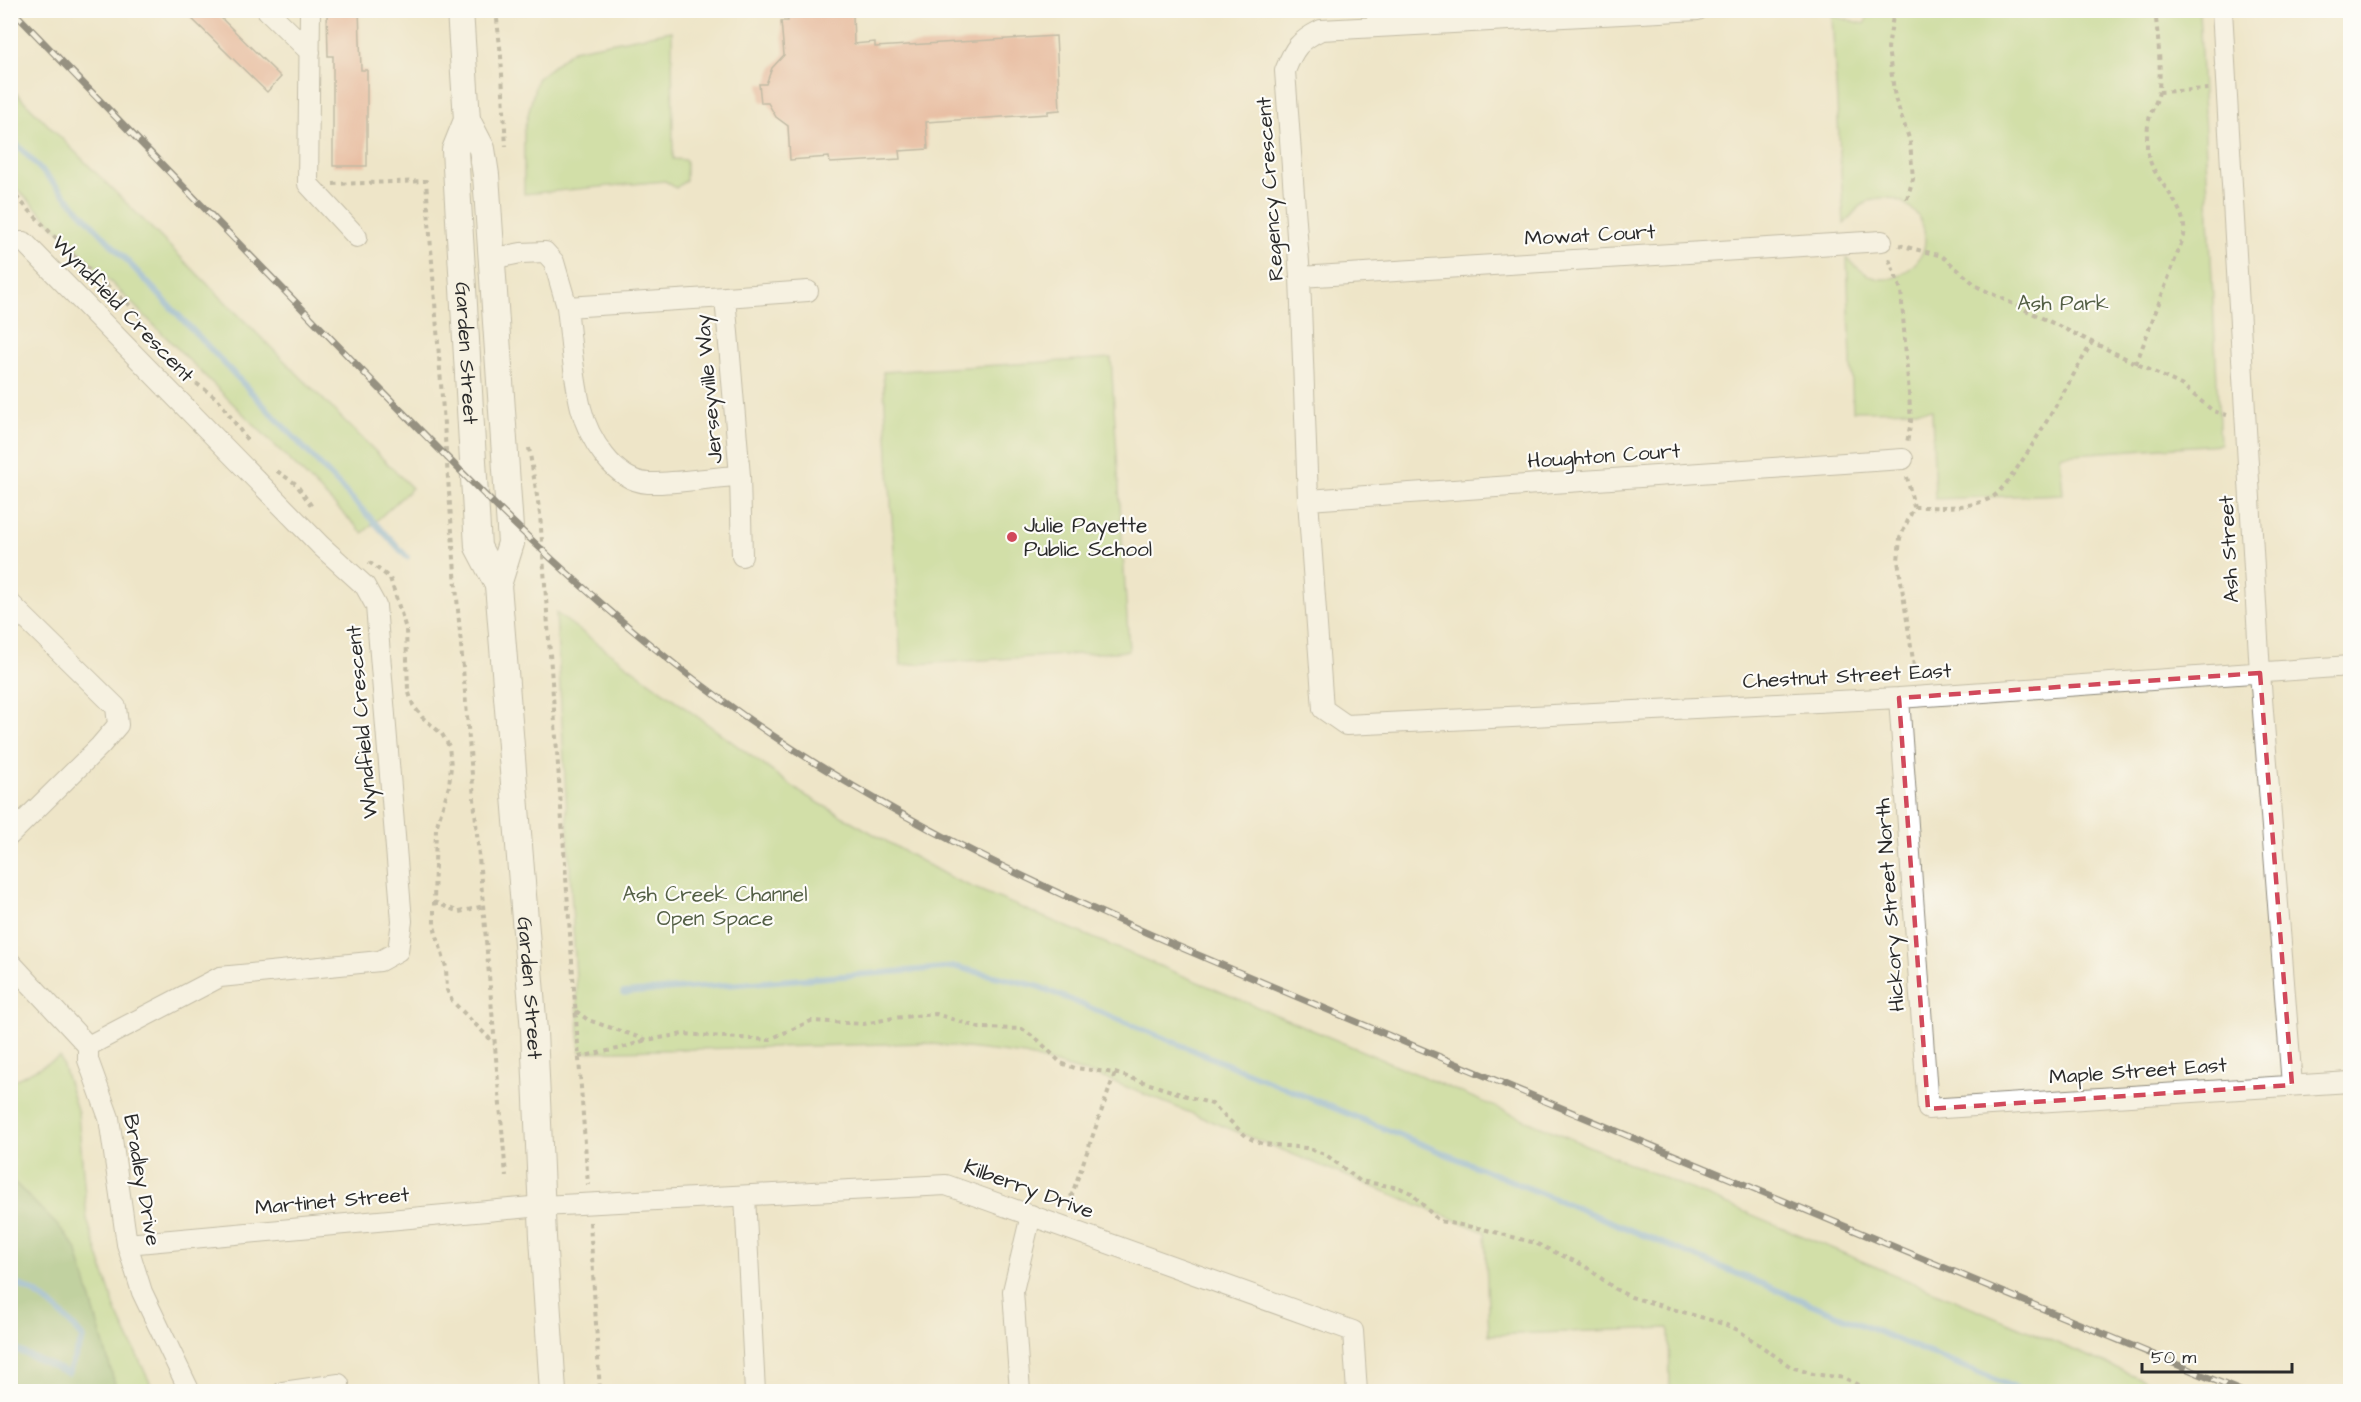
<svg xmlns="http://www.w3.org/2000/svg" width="2361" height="1402" viewBox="0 0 2361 1402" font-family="'Architects Daughter',sans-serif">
<rect width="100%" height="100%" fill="#fdfcf7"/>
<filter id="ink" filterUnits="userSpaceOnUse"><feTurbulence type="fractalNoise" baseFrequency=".0167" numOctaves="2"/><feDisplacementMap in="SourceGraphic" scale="12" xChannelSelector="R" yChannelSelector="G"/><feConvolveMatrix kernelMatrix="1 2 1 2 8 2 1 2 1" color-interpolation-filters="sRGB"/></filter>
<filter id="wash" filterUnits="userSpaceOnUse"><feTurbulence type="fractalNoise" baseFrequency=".008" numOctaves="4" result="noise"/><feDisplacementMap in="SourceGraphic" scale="24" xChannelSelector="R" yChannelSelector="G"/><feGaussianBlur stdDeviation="1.35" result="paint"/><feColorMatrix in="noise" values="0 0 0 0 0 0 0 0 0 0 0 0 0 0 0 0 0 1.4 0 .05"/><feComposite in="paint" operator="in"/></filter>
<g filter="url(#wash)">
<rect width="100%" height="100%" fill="#eee5c8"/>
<!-- green -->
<path fill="#afd782" stroke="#6d8156" stroke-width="1.5" d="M1871,11H2199L2220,444L2060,455L2063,494L1935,499L1932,410L1853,411L1847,258C1855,266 1869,279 1882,279C1902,280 1926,260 1925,239C1924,212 1899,191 1871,200C1859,205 1852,215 1844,224L1832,16L1864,24Z
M672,31L673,159L686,160V180L676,188L665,181L524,194V131L537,79L573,50Z
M11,88L412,488L363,533L11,183Z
M1111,358L1129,651L901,665L883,372Z
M556,613L803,794L953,879L2171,1391H1670L1669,1328L1489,1335L1485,1232L1104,1078L1025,1055L924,1043L580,1052Z
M60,1057L78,1113L87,1219L116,1311L154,1391L11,1392V1082Z"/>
<!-- forest -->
<path fill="#8bb870" stroke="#5b724e" stroke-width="1.5" d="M11,1179L62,1230L76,1248L117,1391H11Z"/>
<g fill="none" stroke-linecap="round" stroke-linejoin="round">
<!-- stream -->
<path stroke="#68a4d9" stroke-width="6" d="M10,137L407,557
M623,993L956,967L1037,986L2025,1392
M10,1282C40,1290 64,1315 83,1338L68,1373L10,1347"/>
</g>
<g id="blocks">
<!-- building -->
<path fill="#e29179" d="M183,10H213L281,77L267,92Z
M327,10H359L361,70H367V166H333V56H328Z
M787,10H821V15L853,14L854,44L875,42V47L1056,36L1060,110L1048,111V114L926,122L928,149L899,151L900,159L830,163L829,157L790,160L788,126L776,117L768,103H761L759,84H766L772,68L784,55L781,21H788Z"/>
</g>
</g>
<g filter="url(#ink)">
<use href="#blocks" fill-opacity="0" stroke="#8c887a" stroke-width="1.5"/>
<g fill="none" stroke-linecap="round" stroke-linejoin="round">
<!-- service casing -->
<g stroke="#8c887a" stroke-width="13">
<path id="service" d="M1372,10L1373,28"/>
</g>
<!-- minor casing -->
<g stroke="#8c887a" stroke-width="22">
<path id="minor" d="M267,10L310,52
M310,10L308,184L357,237
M1698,10L1321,30C1299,41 1294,48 1285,71L1300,277L1308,500L1323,709L1346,725L1899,698L2350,666
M2222,10L2260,673L2292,1085
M10,242H24L321,546L365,586L376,606L402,921L398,951L380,961L220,977L88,1046
M491,259L521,253L545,252L554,262L567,307L725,297L740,476C710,477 676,484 648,483C614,481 588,437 581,408C573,376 571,340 567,307
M1300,277L1882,241
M725,297L808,291
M740,476L742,556
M1308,500L1903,459
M10,603L116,707L118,725L100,746L10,835
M1899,698L1928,1109L2350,1082
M10,962L88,1046V1060L109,1118L127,1244L142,1292L190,1392
M745,1196L755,1392
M127,1244L542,1206L946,1185L1353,1331L1357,1392
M283,1392L339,1384
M1020,1392L1013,1291L1031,1215"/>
</g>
<!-- tertiary casing -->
<g stroke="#8c887a" stroke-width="28">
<g id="tertiary">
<path id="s1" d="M460,10L467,120L455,150L478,547L498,585"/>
<path id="s2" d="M467,120L482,149L486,175L511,543L498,585L534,1031L543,1237L553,1392"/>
</g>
</g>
<!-- path -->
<path stroke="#8c887a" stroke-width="4" stroke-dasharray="4.5 4.5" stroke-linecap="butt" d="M496,10L501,56L506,147
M1894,10L1888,48L1895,98L1910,141L1913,179L1906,202
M2159,92L2209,89
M333,184L426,181L456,586L506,1176
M10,190L66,249L134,309L156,344L186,376L218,399L247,440
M1899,245L1942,256L1978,287L2183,386L2213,411L2227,415
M1889,259L1901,290L1911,421L1907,443
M2136,364L2184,236C2188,202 2150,181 2147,148C2147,140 2147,128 2149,120C2151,109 2159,100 2159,89C2161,63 2158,37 2155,10
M529,448L540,514L588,1185
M277,471L296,484L313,508
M1907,477L1914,507L1900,538L1898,561L1916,680
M1914,507C1939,507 1968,509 1991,498C2013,487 2075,371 2091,344
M369,562L390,578L406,629L408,690L413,705L422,717L442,734L449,746L451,766L449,786L436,828L434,902V926L446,967L447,990L452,1001L495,1044
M434,902L459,912L484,906
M576,1011L588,1020L647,1040L683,1034L768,1040L811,1021L864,1024L893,1018L936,1014L980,1028L1022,1029L1038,1040L1061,1063L1075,1068L1115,1073L1212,1104L1247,1137L1255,1141L1264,1144L1306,1148L1325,1154L1360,1181L1400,1188L1411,1193L1439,1221L1483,1229L1535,1243L1585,1266L1615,1289L1631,1297L1724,1324L1738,1330L1791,1367L1813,1374L1845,1378L1871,1392
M579,1057L622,1048L646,1040
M1071,1197L1115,1073
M590,1222L600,1392"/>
<!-- service -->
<use href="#service" stroke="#fff" stroke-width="10"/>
<!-- minor -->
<use href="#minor" stroke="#fff" stroke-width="20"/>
<!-- tertiary -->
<use href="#tertiary" stroke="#fff" stroke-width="26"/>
<!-- rail casing -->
<g stroke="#2b2b2b" stroke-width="7">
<path id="rail" d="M12,10C124,126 236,241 348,356C466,478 584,600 722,700C925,849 1160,938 1390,1036C1674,1156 1958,1273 2243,1392"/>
</g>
<!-- rail -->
<use href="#rail" stroke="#fdfcf7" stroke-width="4.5" stroke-dasharray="14" stroke-linecap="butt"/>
</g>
</g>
<!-- marked area -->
<path d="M0 0H2361V1402H0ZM2260,673L2292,1085L1928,1109L1899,698Z" fill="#eee5c8" fill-opacity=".55" fill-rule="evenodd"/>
<path fill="none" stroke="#d1495b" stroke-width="4.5" stroke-dasharray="12 8" stroke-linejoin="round" d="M2260,673L2292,1085L1928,1109L1899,698Z"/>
<!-- markers -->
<circle fill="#d1495b" stroke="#fdfcf7" stroke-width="2" cx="1012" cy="537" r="6"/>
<g text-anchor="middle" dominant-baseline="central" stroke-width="4.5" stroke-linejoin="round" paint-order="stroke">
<!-- street labels -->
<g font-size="21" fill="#2b2b2b" stroke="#fdfcf7">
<text transform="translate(1270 189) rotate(-94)">Regency Crescent</text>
<text transform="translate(1590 235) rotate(-3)">Mowat Court</text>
<text transform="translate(123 309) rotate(46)">Wyndfield Crescent</text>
<text stroke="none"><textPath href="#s1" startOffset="346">Garden Street</textPath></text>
<text transform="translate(709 389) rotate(-95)">Jerseyville Way</text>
<text transform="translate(1604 456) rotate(-4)">Houghton Court</text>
<text transform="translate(2229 549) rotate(-93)">Ash Street</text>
<text transform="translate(1847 676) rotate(-3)">Chestnut Street East</text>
<text transform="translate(362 722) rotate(-95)">Wyndfield Crescent</text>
<text transform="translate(1890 905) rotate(-94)">Hickory Street North</text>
<text stroke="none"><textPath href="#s2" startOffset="876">Garden Street</textPath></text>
<text transform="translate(2138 1071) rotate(-4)">Maple Street East</text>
<text transform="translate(142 1180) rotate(80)">Bradley Drive</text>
<text transform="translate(1029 1189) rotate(20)">Kilberry Drive</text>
<text transform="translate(332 1201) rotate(-5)">Martinet Street</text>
</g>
<!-- park labels -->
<g font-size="21" fill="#535f45" stroke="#fdfcf7">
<text x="2063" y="303">Ash Park</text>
<text x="715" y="894">Ash Creek Channel<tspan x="715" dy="24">Open Space</tspan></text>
</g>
<!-- poi labels -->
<g font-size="21" fill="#2b2b2b" stroke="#fdfcf7" text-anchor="start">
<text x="1024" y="525">Julie Payette<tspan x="1024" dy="24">Public School</tspan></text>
</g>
</g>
<!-- margin -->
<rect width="2361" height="1402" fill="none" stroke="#fdfcf7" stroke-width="36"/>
<!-- scale -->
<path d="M2142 1363v9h150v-9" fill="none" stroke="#2b2b2b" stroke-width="3"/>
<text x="2151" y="1363" font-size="18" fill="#2b2b2b" stroke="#fdfcf7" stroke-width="4.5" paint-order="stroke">50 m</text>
</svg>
